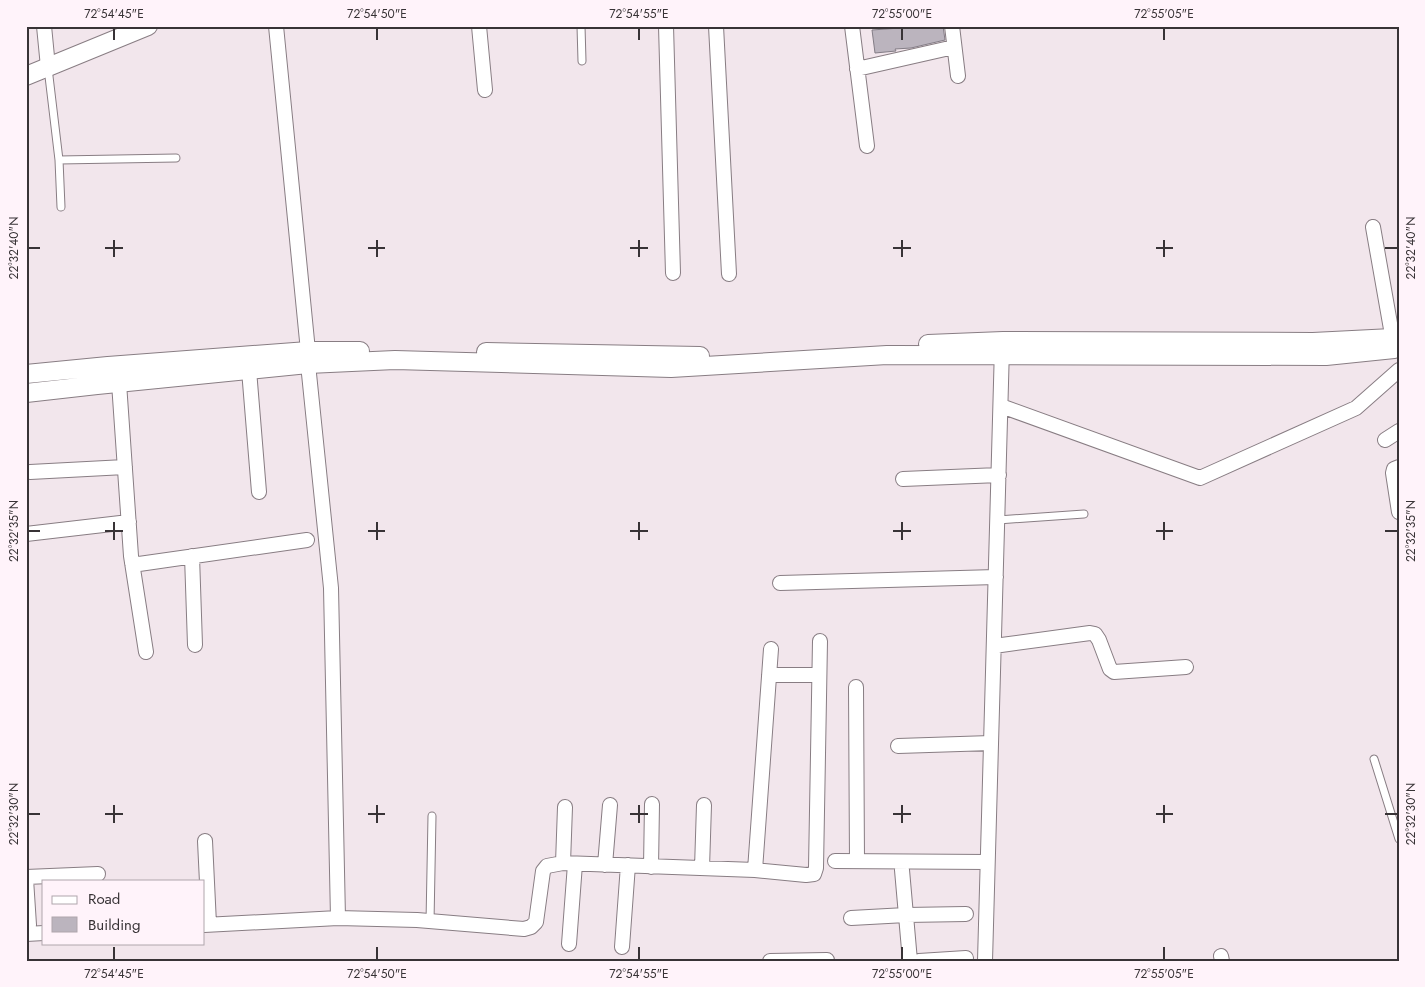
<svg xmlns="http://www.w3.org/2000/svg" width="1425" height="987" viewBox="0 0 1425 987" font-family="Jost,sans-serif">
<rect width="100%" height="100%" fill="#f2e6ec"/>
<!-- building -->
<path fill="#bbb4be" stroke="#837d86" d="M899,26H943L945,40L911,48L895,49L896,51L875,53L872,30L900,28Z"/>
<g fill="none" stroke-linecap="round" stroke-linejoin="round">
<!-- service casing -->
<g stroke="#887d83" stroke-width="9">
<path id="service" d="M581,26L582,61
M48,68L59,160L61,207
M59,160L176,158
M998,520L1084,514
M1374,759L1399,839
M430,922L432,816"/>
</g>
<!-- minor casing -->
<g stroke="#887d83" stroke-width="16">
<path id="minor" d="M44,26L48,67
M276,26L308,351
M479,26L485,90
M666,26L673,273
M716,26L729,274
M852,26L867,146
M952,26L958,76
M857,69L954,47
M1373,227L1394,346
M308,364L331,588L338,918
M249,370L259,492
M119,383L131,556L146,652
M1001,406L1200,478L1356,408L1399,370
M1385,440L1399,431
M1399,467L1394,469L1393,473L1399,512
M30,472L125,467
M903,479L999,475
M26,534L129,522
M192,556L195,645
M132,563L139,564L307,540
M780,583L996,577
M994,646L1090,633L1095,634L1099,640L1110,669L1114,672L1186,667
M769,675H819
M856,687L857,861
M898,746L991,743
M205,841L209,924
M835,861L987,862
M563,863L565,807
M605,865L610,805
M651,867L652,804
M702,868L704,805
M755,870L771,649
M902,870L910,961
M26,877L98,874
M26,879L29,925
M851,918L906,915L966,914
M204,925L338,918L417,920L524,929L531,927L536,922L543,871L547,866L563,863L755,870L806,875L814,874L816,868L820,641
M26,934L44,933
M569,944L575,864
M622,947L628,865
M1221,956L1222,961
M770,961L827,960
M919,961L966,958
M985,961L1002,347"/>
</g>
<!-- tertiary casing -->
<g stroke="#887d83" stroke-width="20">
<path id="tertiary" d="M26,76L148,26
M928,344L1003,341L1313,342L1392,338L1399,339
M486,352L700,356
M26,374L108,366L308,351H360
M26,393L97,385L308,364L395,360L671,368L887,355L1326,356L1394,349L1399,347"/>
</g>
<!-- service -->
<use href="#service" stroke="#fff" stroke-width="7"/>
<!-- minor -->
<use href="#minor" stroke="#fff" stroke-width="14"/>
<!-- tertiary -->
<use href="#tertiary" stroke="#fff" stroke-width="18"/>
</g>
<!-- ticks -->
<path fill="none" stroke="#383336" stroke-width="2" d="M114,28V40M377,28V40M639,28V40M902,28V40M1164,28V40M114,240V257M377,240V257M639,240V257M902,240V257M1164,240V257M28,248H40M105,248H123M368,248H385M630,248H648M893,248H911M1156,248H1173M1385,248H1398M114,522V540M377,522V540M639,522V540M902,522V540M1164,522V540M28,531H40M105,531H123M368,531H385M630,531H648M893,531H911M1156,531H1173M1385,531H1398M114,805V823M377,805V823M639,805V823M902,805V823M1164,805V823M28,814H40M105,814H123M368,814H385M630,814H648M893,814H911M1156,814H1173M1385,814H1398M114,947V960M377,947V960M639,947V960M902,947V960M1164,947V960"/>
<!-- border -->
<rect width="1425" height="987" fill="none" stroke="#fff3fa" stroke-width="55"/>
<!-- legend -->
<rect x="42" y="880" width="162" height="65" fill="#fff3fa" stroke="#afa6ac"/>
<rect x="52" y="896" width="25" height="8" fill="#ffffff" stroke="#afa6ac"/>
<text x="88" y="904" font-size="15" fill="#383336">Road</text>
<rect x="52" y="917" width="25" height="15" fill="#bbb4be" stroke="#afa6ac"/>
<text x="88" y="930" font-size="15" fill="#383336">Building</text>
<rect x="28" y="28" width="1370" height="932" fill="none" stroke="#383336" stroke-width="2"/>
<g font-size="12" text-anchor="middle" fill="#383336">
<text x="114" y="18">72°54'45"E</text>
<text x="377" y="18">72°54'50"E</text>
<text x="639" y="18">72°54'55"E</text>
<text x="902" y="18">72°55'00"E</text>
<text x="1164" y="18">72°55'05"E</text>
<text transform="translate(14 248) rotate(-90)" y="4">22°32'40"N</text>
<text transform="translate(1411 248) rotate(-90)" y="4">22°32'40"N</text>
<text transform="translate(14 531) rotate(-90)" y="4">22°32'35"N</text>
<text transform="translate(1411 531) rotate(-90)" y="4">22°32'35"N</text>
<text transform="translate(14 814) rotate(-90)" y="4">22°32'30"N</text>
<text transform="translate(1411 814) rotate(-90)" y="4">22°32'30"N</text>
<text x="114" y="978">72°54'45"E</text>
<text x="377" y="978">72°54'50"E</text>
<text x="639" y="978">72°54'55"E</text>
<text x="902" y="978">72°55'00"E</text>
<text x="1164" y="978">72°55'05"E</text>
</g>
</svg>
